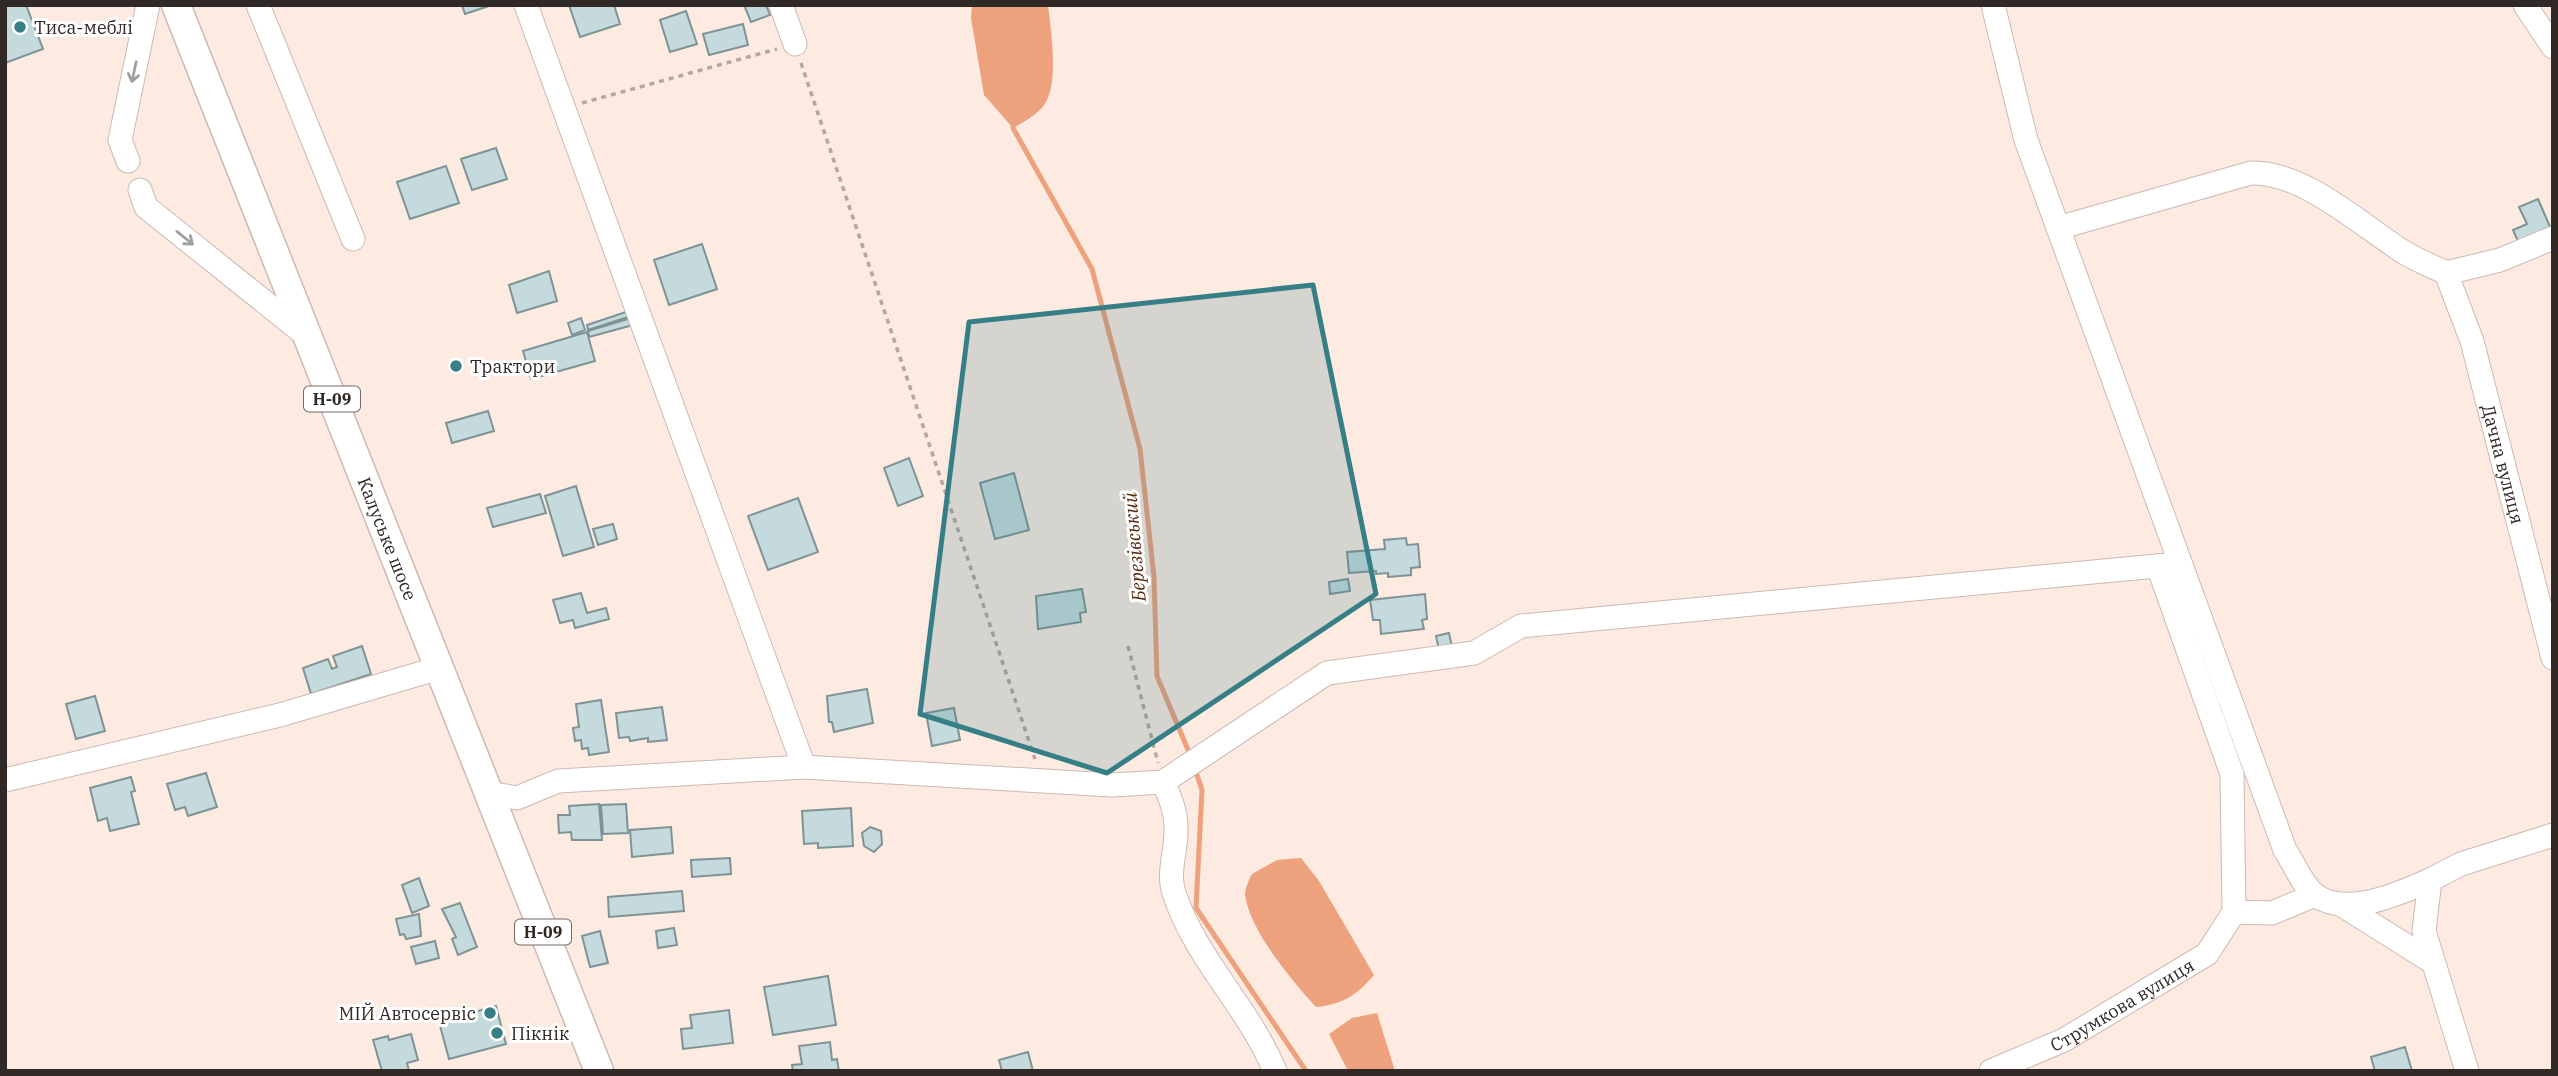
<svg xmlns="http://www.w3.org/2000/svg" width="2558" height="1076" viewBox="0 0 2558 1076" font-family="'IBM Plex Serif',serif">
<rect width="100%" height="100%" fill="#fdeae1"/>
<!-- water -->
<path fill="#eda17d" d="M972,5H1048C1051,30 1058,76 1047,100C1042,112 1024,122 1013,128L984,95L971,18Z
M1301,858L1319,881L1374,975C1356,996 1343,1004 1316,1007C1292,981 1250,931 1245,895C1245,888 1249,880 1252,874L1277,860Z
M1377,1013L1395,1071H1348L1329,1034L1352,1018Z"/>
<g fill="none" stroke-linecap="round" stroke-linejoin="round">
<!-- stream -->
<path stroke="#eda17d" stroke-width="5" d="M1014,122L1013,128L1092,269L1140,449L1154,577L1157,676L1191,757
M1195,769L1202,790L1196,908L1306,1071"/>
</g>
<!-- building -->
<path fill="#c4dadc" stroke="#7e9395" stroke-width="2" d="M5,5H26L43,49L5,63Z
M462,5H492L465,14Z
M569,5H614L620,24L580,37Z
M744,5H766L770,15L751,22Z
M686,11L697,44L670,52L660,20Z
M743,24L748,45L709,55L703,34Z
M496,148L507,179L472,190L461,159Z
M446,166L459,203L410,219L397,182Z
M2538,199L2551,229L2521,248L2513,230L2527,224L2519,207Z
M702,244L717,289L669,305L654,260Z
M549,271L557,301L517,313L509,285Z
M629,311L631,316L588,330L587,325Z
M581,318L585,330L572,335L568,323Z
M631,318L633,325L589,337L588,331Z
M587,332L595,361L531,379L523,351Z
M488,411L494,431L452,443L446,423Z
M909,458L923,496L898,506L884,468Z
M1014,473L1029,530L995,539L980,483Z
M576,486L594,547L563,556L545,496Z
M540,494L546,513L493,527L487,508Z
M798,498L818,552L768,570L748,516Z
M613,524L617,539L598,545L593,529Z
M1406,538L1407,545L1418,544L1420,567L1411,568V575L1388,577V573L1376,574V571L1349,573L1347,552L1385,549L1384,540Z
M1348,579L1350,591L1330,594L1329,582Z
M1082,589L1086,612L1080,613L1081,622L1038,629L1036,596Z
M581,593L587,613L606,608L609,619L575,628L573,620L560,623L553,600Z
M1425,594L1427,619L1422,620L1424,629L1381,634L1380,620H1373L1370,600Z
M1449,633L1452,647L1439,649L1436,636Z
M362,646L371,674L311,694L303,668L328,659L332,669L337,667L333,656Z
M867,689L873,723L834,732L832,722H829L827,696Z
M95,696L105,731L76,739L66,704Z
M601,700L609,752L589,755L588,748L582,749L581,740L575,741L573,728L579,727L576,704Z
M662,707L667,740L648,742V738L630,741L629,737L619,738L616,713Z
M954,708L960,740L932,746L926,713Z
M206,773L217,807L188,816L185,807L175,810L167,784Z
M131,777L135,791L131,792L139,824L110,831L107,818L98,821L90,788Z
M599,804L602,840H572L571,832L559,833L558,815H570L569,806Z
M626,804L628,833L603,834L601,805Z
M851,808L853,846L818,848V843L804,844L802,811Z
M671,827L673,853L632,857L630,830Z
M870,827L881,831L882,844L874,852L864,846L862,833Z
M730,858L731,874L692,877L691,860Z
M419,878L429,906L412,913L402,885Z
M682,891L684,911L609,917L608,897Z
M460,903L477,947L458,955L452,939L456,937L442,909Z
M419,914L421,936L406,939L404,934L400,935L396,919Z
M674,928L677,945L658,948L656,931Z
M600,931L608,963L590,967L582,936Z
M435,941L439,958L416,964L411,947Z
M828,976L836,1025L773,1035L764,987Z
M496,1006L506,1044L449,1059L439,1022Z
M729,1010L733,1043L683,1049L681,1029L692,1028L690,1015Z
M411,1034L418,1060L407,1063L409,1071H382L373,1040L388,1036L389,1040Z
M830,1042L832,1060L837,1059L839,1071H793L792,1065L802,1064L799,1046Z
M2405,1047L2412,1071H2375L2371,1057Z
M1028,1052L1033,1071H1002L999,1060Z"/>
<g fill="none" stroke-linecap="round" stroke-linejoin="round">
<!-- minor casing -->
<g stroke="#ccbab2" stroke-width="25">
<g id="minor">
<path d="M258,5L353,239"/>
<path d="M526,5L804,767"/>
<path d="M781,5L795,44"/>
<path d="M1993,5L2026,140L2285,850C2293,862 2303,886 2315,895C2347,918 2400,893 2430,880"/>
<path d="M2525,5L2553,47"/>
<path d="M128,161L120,140L148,5"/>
<path d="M140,190L146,207L307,336"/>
<path d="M2058,228L2251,173C2302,171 2360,224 2402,251C2416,260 2432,266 2446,273L2500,260L2553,238"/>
<path id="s1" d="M2446,273L2472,341L2553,658"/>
<path d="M2158,566L2232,774L2234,912L2272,913L2315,895"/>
<path d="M5,780L280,715L439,668"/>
<path d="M1163,782C1170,797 1176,811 1176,828C1177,849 1167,872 1174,893C1195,958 1249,1008 1275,1071"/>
<path d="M488,793L517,798L558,781L804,767L1112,785L1163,782L1327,673L1474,653L1521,626L2178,564"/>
<path d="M2340,904L2431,961"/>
<path id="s2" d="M1991,1071L2064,1040L2207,954L2234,912"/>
<path d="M2467,1071L2424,931L2430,880L2461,864L2553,835"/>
</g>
</g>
<!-- major casing -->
<g stroke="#ccbab2" stroke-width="31">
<g id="major">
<path id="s3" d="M176,5L599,1071"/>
</g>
</g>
<!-- path -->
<path stroke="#b5a69f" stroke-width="3.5" stroke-dasharray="5 5" stroke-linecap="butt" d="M801,63L1035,759
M582,103L777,49
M1128,646L1158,763"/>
<!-- minor -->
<use href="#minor" stroke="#fff" stroke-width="23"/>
<!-- major -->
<use href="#major" stroke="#fff" stroke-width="28"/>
</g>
<!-- one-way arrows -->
<defs><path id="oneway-shaft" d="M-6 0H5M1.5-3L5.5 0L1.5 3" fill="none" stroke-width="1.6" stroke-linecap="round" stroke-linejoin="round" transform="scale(1.75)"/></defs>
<g stroke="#a29f9d">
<use href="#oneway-shaft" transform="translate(134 72) rotate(102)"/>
<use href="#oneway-shaft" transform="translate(185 238) rotate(39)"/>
</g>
<!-- marked area -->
<path fill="#377f86" fill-opacity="0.2" stroke="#377f86" stroke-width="5" stroke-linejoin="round" d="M1313,285L1376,594L1107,773L920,714L969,322Z"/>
<!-- markers -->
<g fill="#377f86" stroke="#fff" stroke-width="2.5">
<circle cx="20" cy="27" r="7"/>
<circle cx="456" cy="366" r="7"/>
<circle cx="490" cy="1013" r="7"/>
<circle cx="497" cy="1033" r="7"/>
</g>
<g text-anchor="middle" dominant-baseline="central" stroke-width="6" stroke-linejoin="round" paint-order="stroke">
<!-- shield labels -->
<g fill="#fff" stroke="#6e6967" stroke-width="2">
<rect x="304" y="386.5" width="56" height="25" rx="5"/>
<rect x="515" y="919.5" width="56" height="25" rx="5"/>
</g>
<g font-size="16" font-weight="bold" fill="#302926">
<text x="332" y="399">Н-09</text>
<text x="543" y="932">Н-09</text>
</g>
<!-- poi labels -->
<g font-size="18" fill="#302926" stroke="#fff" text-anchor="start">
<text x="34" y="27">Тиса-меблі</text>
<text x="470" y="366">Трактори</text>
<text x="476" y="1013" text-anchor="end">МІЙ Автосервіс</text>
<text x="511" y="1033">Пікнік</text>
</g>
<!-- street labels -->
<g font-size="18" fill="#302926" stroke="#fff">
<text stroke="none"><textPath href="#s1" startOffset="200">Дачна вулиця</textPath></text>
<text stroke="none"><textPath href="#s3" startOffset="574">Калуське шосе</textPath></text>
<text stroke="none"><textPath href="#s2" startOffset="147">Струмкова вулиця</textPath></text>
</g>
<!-- water labels -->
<g font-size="19" font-style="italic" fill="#58280e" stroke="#fff">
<text transform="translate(1134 547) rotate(-95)">Березівський</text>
</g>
</g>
<!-- border -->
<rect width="2558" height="1076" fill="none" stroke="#302926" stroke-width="14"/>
</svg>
